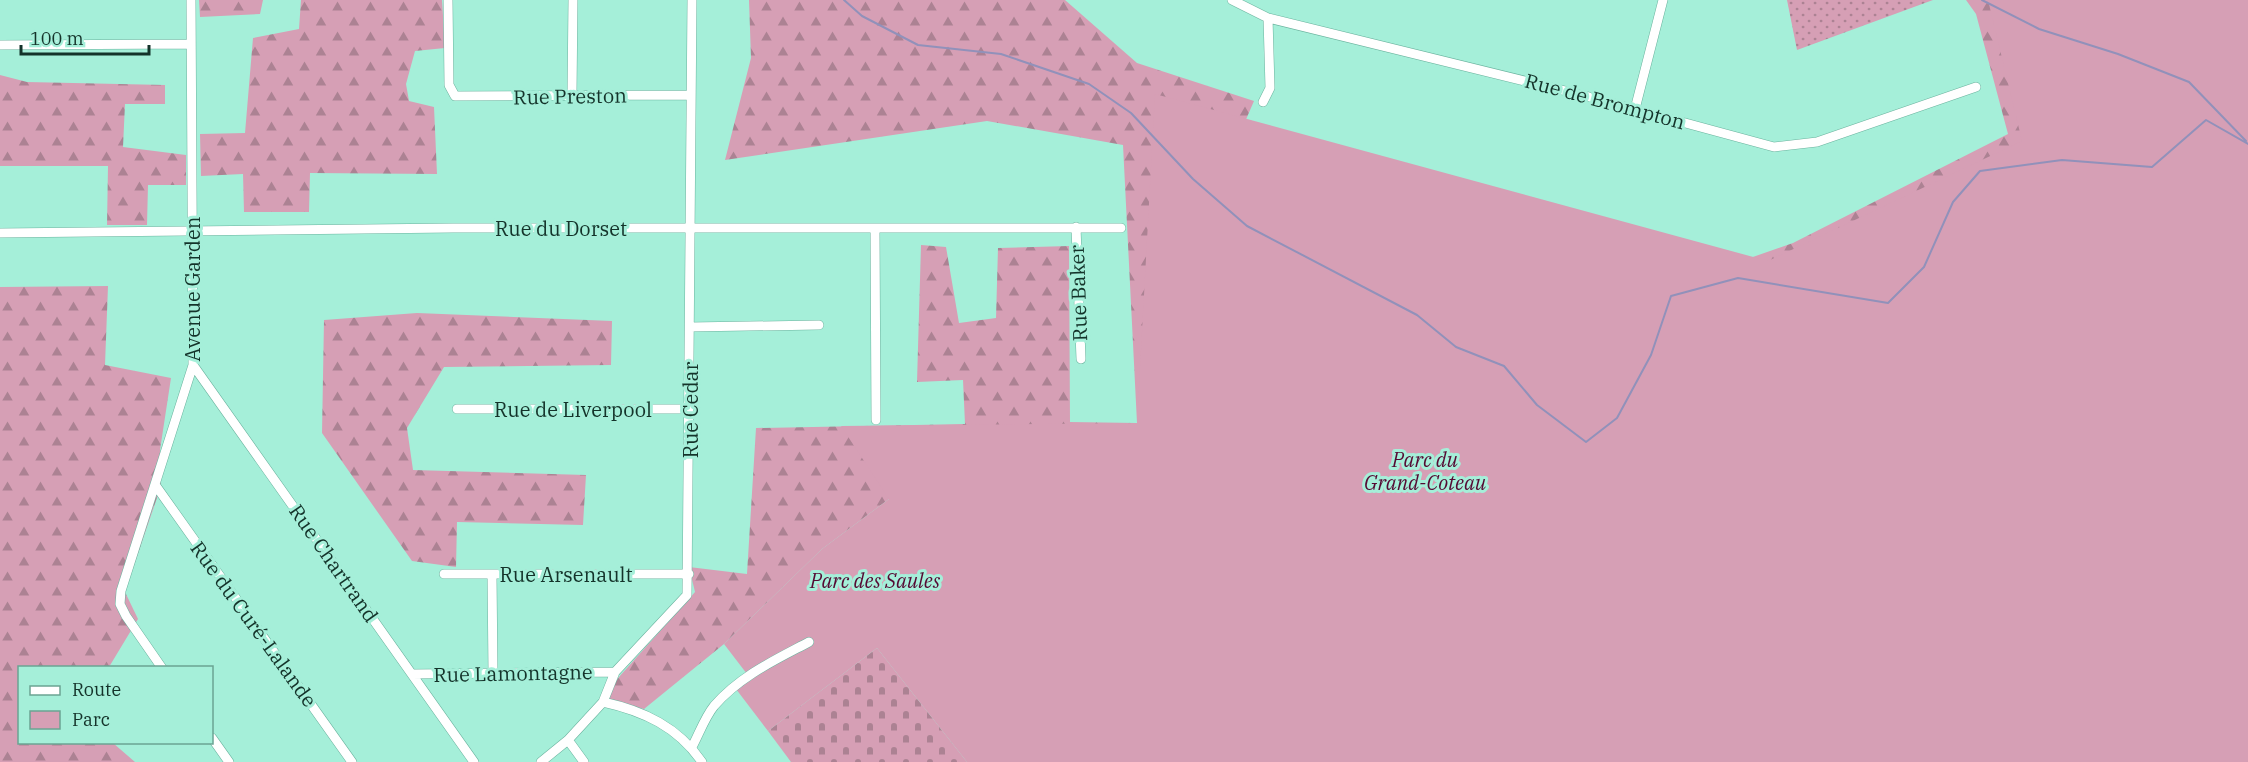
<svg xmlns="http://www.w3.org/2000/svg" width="2248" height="762" viewBox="0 0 2248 762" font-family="'IBM Plex Serif',serif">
<defs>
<pattern id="grass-dots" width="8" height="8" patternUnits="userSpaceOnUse" patternTransform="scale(1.5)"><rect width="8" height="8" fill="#d69fb5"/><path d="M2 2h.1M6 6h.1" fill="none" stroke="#ac8293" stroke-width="1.8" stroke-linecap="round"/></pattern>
<pattern id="forest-firs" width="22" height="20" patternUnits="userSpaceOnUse" patternTransform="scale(1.5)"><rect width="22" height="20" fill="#d69fb5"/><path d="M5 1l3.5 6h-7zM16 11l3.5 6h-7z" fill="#ac8293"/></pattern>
<pattern id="cemetery-stones" width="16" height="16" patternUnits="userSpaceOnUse" patternTransform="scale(1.5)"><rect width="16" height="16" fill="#d69fb5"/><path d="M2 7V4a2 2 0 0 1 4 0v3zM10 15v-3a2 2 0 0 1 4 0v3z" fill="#ac8293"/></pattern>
</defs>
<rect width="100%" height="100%" fill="#a5efd9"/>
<!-- grass -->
<path fill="url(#grass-dots)" d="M1787,0H1933L1797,50Z"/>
<!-- forest -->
<path fill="url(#forest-firs)" d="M199,0H263L260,14L200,17Z
M301,0H442L445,48L415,51L406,84L409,101L434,107L437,174L310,173L309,212H244L243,174L201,176L200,134L245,133L253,38L299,29Z
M749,0H1065L1137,63L1254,101L1241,131L1526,336L1793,243L2008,134L1976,14L1966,0H2248V312L967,762L889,499L822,549L724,644L644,709L604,699L619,677L695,592L689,567L747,574L756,428L965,424L963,380L917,382L921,245L946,247L959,323L996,318L998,248L1069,246L1070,422L1137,423L1123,145L987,121L725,160L751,58Z
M0,75L27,82L165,85V104H125L123,147L186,155V185H148L147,225H107L108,166H0Z
M108,286L105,365L171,378L160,450L161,486L125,592L138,619L109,667L20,668V742L113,743L135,762H0V287Z
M417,313L612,321L611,365L444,367L407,428L413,470L586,475L583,525L457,522L456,567L412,561L322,433L324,320Z"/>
<!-- cemetery -->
<path fill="url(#cemetery-stones)" d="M877,648L967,762H791L768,731Z"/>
<!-- green -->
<path fill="#d69fb5" d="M1988,0H2248V762H967L877,648L768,731L736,689L747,674L724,644L822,549L889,499L841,426L1137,423L1155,94L1768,261L2022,141Z"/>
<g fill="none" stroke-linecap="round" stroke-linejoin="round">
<!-- stream -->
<path stroke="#9191ba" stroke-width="2" d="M844,0L862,16L918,45L1001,54L1089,84L1131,113L1193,179L1247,226L1417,315L1456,347L1504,366L1537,405L1586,442L1617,418L1651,355L1671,296L1738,278L1888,303L1924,267L1953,202L1980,171L2062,160L2152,167L2206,120L2248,144
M1982,0L2039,29L2118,54L2189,82L2246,141"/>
<!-- street casing -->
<g stroke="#6ab39e" stroke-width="10">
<path id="street" d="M448,0L449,85L455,96L690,95
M1232,0L1268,18L1582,95L1774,147L1817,142L1976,87
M1,45L191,44
M572,94L573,0
M1263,102L1270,88L1268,18
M1635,109L1663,0
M1076,227L1081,359
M875,228L876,420
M0,233L453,228H1121
M690,327L819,325
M193,365L474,762
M457,409H689
M156,486L352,762
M444,574H689
M492,574L493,673
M162,668L126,616L120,604L121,591L193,365L191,0
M412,674L615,672
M603,702C644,711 678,727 702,762
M212,738L229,762
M568,740L584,762
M692,747C699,734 705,717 714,706C740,676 775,660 809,642
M541,762L568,740L603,702L615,672L687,595L692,0"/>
</g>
<!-- street -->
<use href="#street" stroke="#fff" stroke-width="9"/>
</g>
<g text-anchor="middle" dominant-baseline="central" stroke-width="6" stroke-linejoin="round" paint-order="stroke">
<!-- street labels -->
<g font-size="20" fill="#14332a" stroke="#a5efd9">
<text transform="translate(570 96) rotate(-1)">Rue Preston</text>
<text transform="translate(1605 101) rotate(15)">Rue de Brompton</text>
<text x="561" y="228">Rue du Dorset</text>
<text transform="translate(192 289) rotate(-90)">Avenue Garden</text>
<text transform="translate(1078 293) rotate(-92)">Rue Baker</text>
<text x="573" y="409">Rue de Liverpool</text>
<text transform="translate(690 410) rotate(-90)">Rue Cedar</text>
<text transform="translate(334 563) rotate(55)">Rue Chartrand</text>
<text x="566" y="574">Rue Arsenault</text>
<text transform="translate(254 624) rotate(54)">Rue du Curé-Lalande</text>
<text transform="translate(513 673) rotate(-1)">Rue Lamontagne</text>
</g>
<!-- park labels -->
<g font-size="20" font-style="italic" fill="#550a33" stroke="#a5efd9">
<text x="1425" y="459">Parc du<tspan x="1425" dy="23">Grand-Coteau</tspan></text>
<text x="875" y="580">Parc des Saules</text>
</g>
</g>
<!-- legend -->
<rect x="18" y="666" width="195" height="78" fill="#a5efd9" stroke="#6ba493" stroke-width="1.5"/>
<rect x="30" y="686" width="30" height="9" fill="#ffffff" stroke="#6ba493" stroke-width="1.5"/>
<text x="72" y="696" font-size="18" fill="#14332a">Route</text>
<rect x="30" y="711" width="30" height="18" fill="#d69fb5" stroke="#6ba493" stroke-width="1.5"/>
<text x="72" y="726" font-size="18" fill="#14332a">Parc</text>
<!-- scale -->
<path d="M21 45v9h128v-9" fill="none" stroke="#14332a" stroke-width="3"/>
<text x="30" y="45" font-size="18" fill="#14332a" stroke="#a5efd9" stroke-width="4.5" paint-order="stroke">100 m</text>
</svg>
